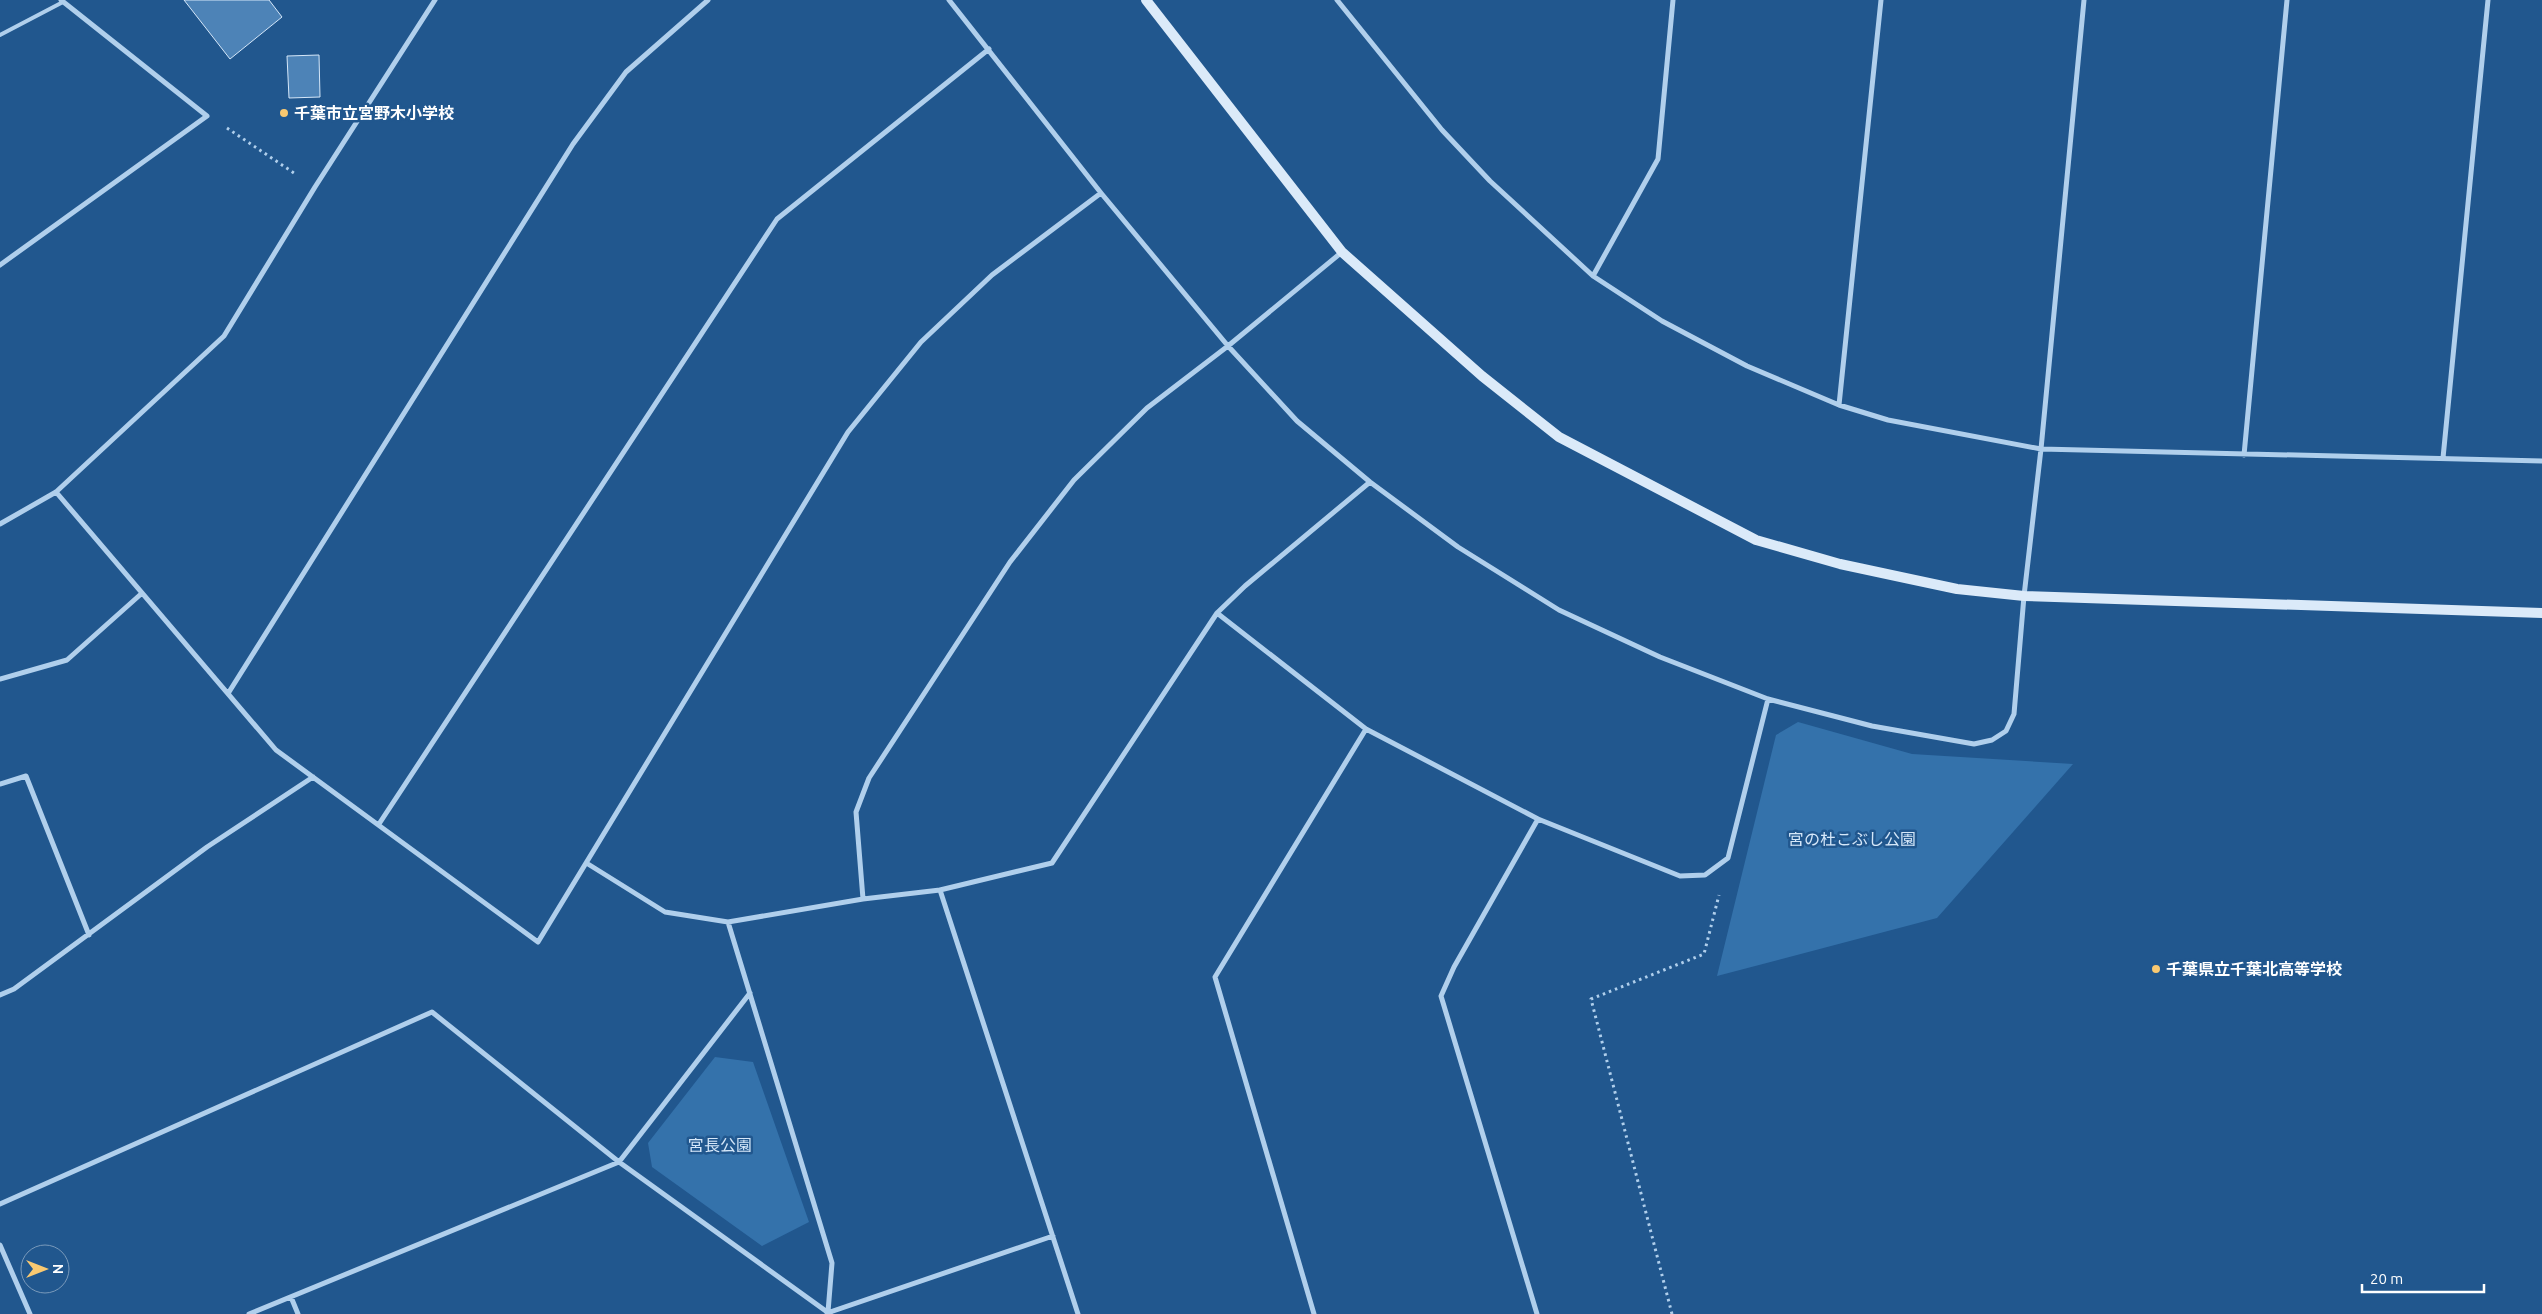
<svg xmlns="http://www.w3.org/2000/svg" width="2542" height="1314" viewBox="0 0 2542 1314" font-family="Ubuntu,'Noto Sans JP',sans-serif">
<rect width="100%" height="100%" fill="#21578e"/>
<!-- green -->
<path fill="#3472ab" d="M1798,722L1912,754L2073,764L1937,918L1717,976L1776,735Z
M715,1057L753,1062L809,1222L762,1246L652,1167L648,1143Z"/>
<!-- building -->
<path fill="#4d83b7" stroke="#d5e7f9" d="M184,0H269L282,17L230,59Z
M319,55L320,97L289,98L287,56Z"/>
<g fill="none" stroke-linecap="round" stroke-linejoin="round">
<!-- path -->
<path stroke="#b0cfec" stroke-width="3" stroke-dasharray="2.5 4" stroke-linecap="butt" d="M227,128L294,173
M1672,1314L1591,999L1704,954L1719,895"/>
<!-- lane -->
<path stroke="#b0cfec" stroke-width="4" d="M0,35L63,2"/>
<!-- street -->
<path stroke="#b0cfec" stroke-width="5" d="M949,0L1101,193L1228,346L1297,421L1370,482L1458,547L1559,610L1660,657L1768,699L1872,726L1974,744L1992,740L2006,731L2014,714L2024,596L2041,449L2084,0
M1337,0L1442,130L1490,181L1593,276L1662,321L1747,366L1839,405L1888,420L2041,449L2542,461
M0,265L207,116L61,0
M1593,276L1658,159L1673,0
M1839,405L1881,0
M2244,455L2287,0
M2443,458L2488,0
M56,492L276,750L538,942L848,432L921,342L992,275L1101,193
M0,524L56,492L224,336L315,187L435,0
M1217,613L1366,729L1538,819L1680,876L1705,875L1728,858L1768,699
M0,679L67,660L141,594
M229,692L573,144L626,72L708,0
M0,784L26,776L89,935
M379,824L777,219L989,49
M588,864L665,912L728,922L863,899L940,890L1052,863L1217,613L1245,586L1370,482
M940,890L1078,1314
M863,899L856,812L869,778L1010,562L1074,480L1147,408L1228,346L1342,252
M728,922L832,1263L828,1312
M0,995L14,989L207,847L313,777
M0,1204L432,1012L619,1162L830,1314
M0,1245L30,1314
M291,1297L298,1314
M827,1313L1053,1236
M249,1314L619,1162L750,993
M1314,1314L1215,977L1366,729
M1537,1314L1441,996L1454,967L1538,819"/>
<!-- secondary -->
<path stroke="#dbeaf9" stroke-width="10" d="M1146,0L1342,252L1482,376L1559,437L1756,540L1840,564L1910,579L1957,589L2024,596L2542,613"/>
</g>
<!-- markers -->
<g fill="#f9c971" stroke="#21578e" stroke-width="2">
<circle cx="284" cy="113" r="5"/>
<circle cx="2156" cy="969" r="5"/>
</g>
<g text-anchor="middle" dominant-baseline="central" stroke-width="5" stroke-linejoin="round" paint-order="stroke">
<!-- poi labels -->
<g font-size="16" font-weight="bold" fill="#fff" stroke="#21578e" text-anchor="start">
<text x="294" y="113">千葉市立宮野木小学校</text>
<text x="2166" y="969">千葉県立千葉北高等学校</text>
</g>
<!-- park labels -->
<g font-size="16" fill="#d5e7f9" stroke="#21578e">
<text x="1852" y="839">宮の杜こぶし公園</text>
<text x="720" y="1145">宮長公園</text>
</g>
</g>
<!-- north arrow -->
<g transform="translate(45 1269) rotate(90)"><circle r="24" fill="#21578e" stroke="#7a9abb"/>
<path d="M0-4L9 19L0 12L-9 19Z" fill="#f9c971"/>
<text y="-8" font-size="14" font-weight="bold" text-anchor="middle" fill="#ffffff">N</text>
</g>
<!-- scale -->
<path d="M2362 1284v8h122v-8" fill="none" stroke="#ffffff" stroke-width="2.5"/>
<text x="2370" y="1284" font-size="15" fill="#ffffff" stroke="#21578e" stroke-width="4" paint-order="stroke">20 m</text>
</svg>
